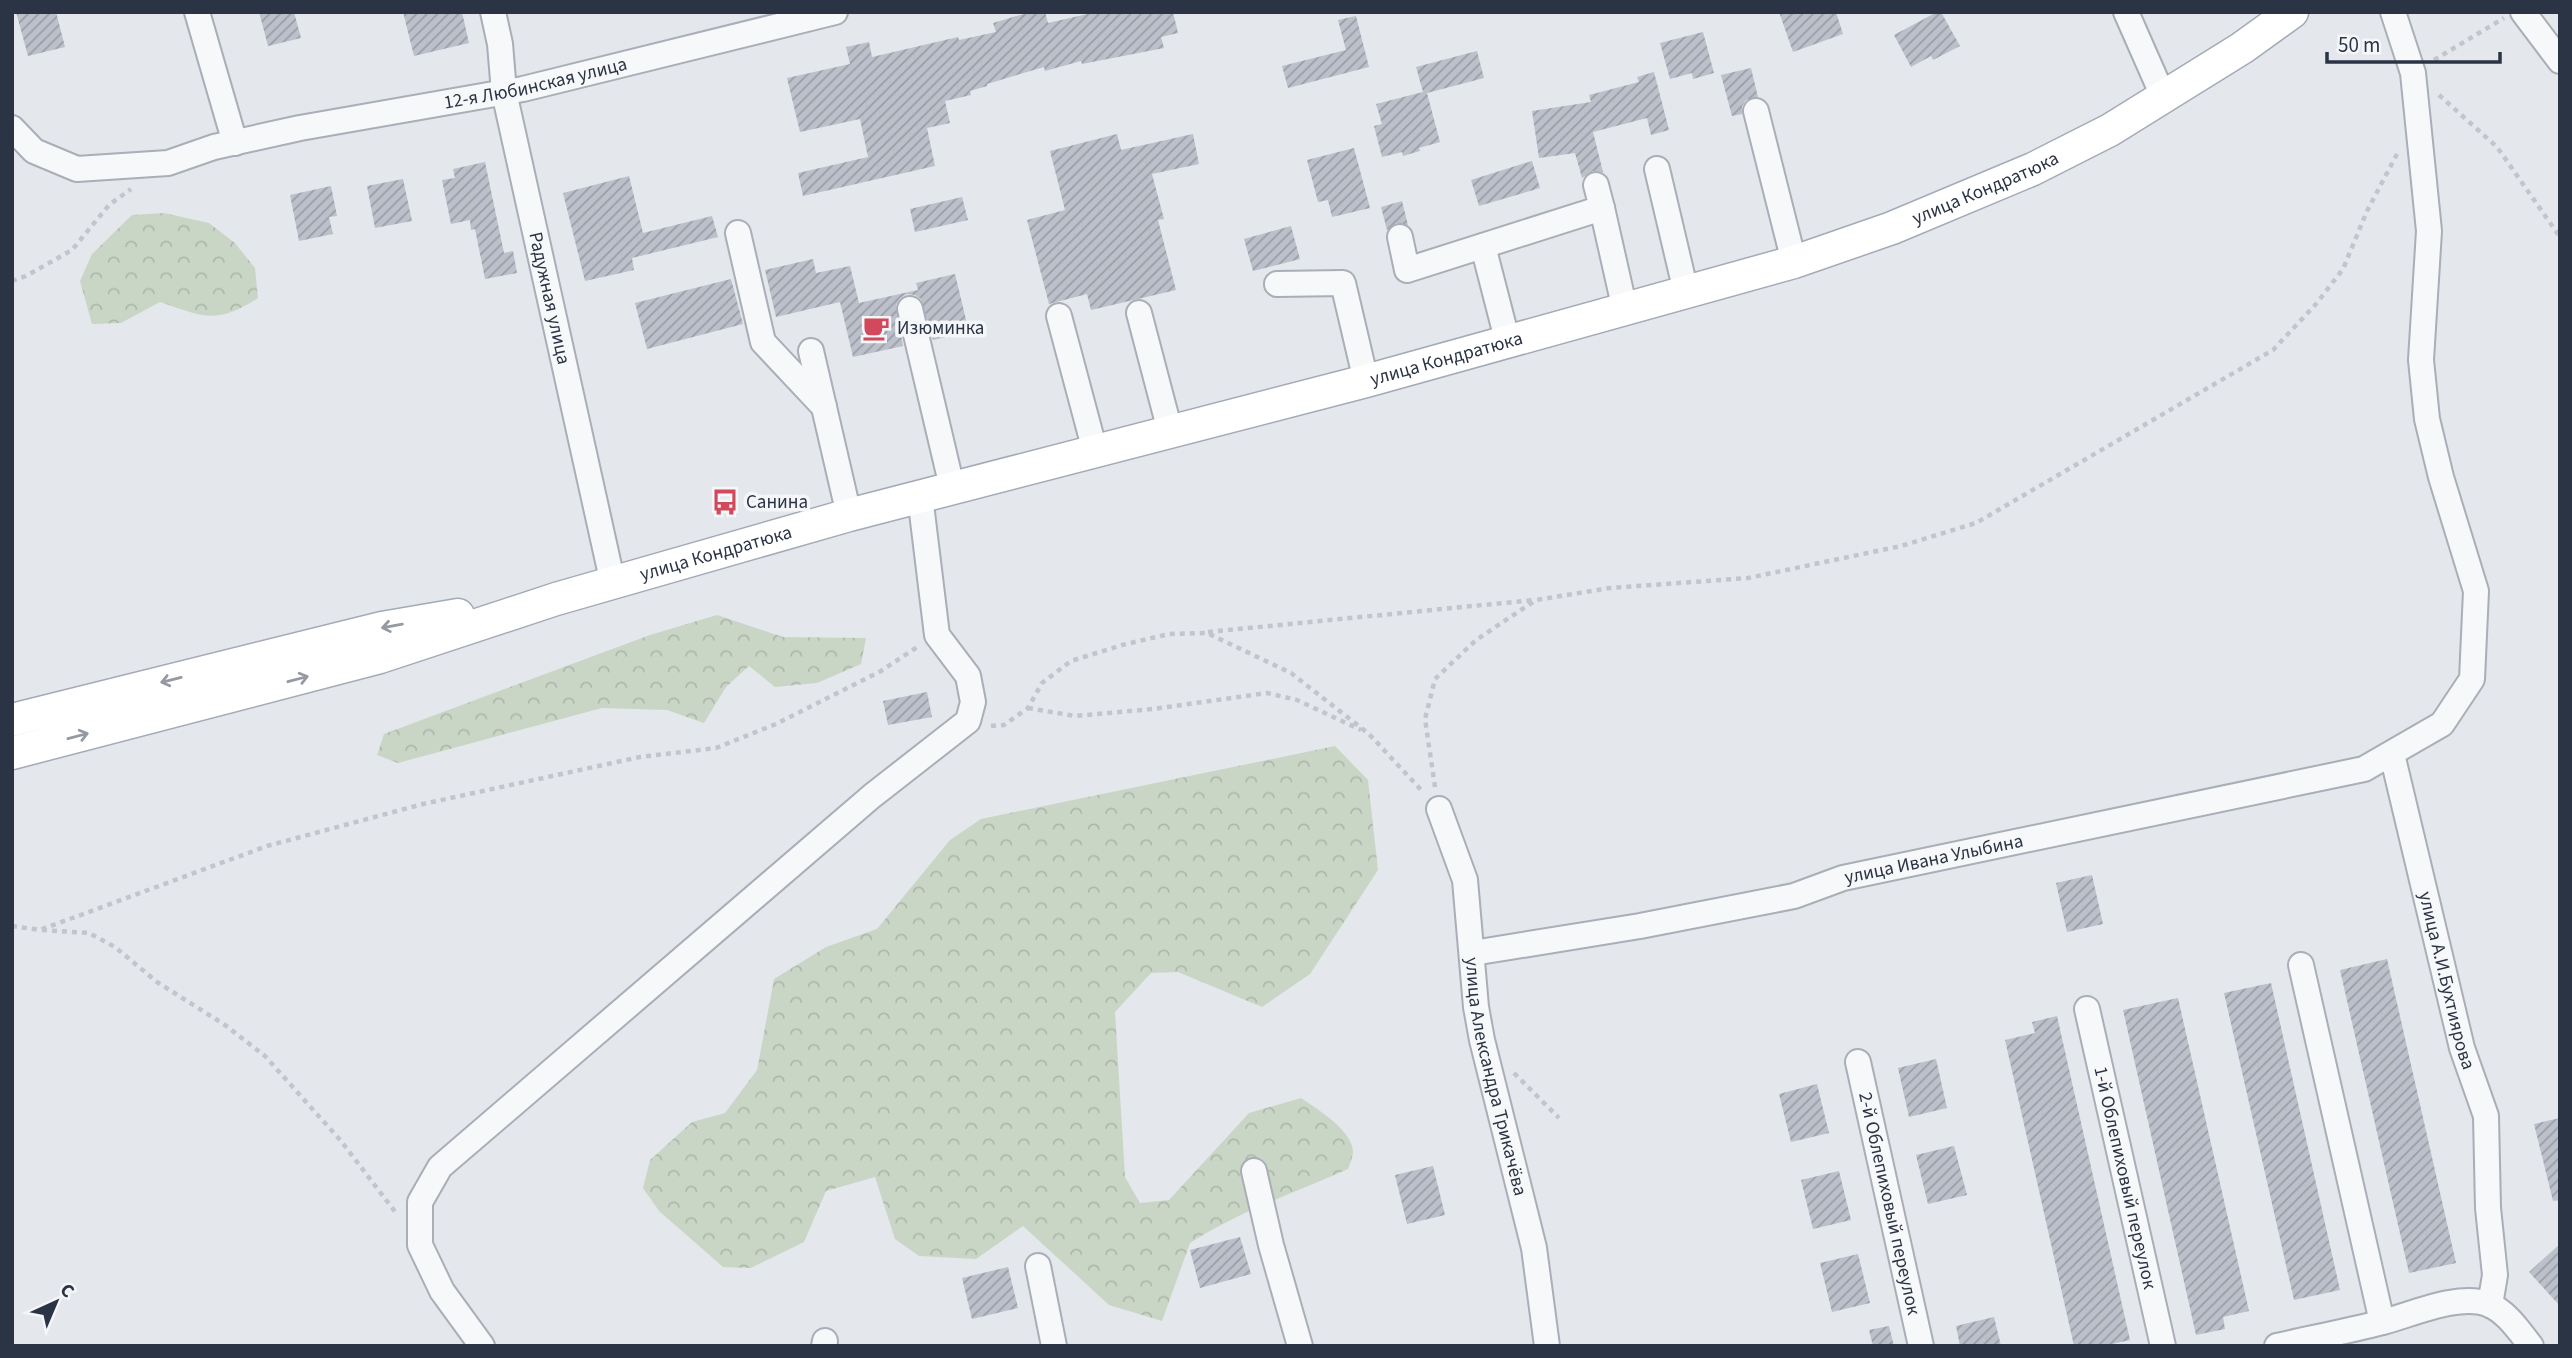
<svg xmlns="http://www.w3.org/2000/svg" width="2572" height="1358" viewBox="0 0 2572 1358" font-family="'Source Sans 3',sans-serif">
<defs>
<pattern id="forest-crowns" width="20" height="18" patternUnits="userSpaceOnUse" patternTransform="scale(1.75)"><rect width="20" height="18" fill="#c9d6c5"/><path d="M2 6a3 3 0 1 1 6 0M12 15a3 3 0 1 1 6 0" fill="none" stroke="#adb8ab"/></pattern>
<pattern id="building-hatch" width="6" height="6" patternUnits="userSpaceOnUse" patternTransform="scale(1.75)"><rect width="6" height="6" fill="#bbc0ca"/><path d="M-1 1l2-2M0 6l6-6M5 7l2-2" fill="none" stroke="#989da6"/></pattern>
</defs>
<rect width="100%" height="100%" fill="#e4e7ec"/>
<!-- forest -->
<path fill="url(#forest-crowns)" d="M164,213L209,223L235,243L255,268L258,298C216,325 204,317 160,302L121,323L92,324L80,281L92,254L132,215Z
M717,615L783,637L866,638L861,664L817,683L775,687L749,666L726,687L704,723L667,710L602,708L398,763L377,755L384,734L650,635Z
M1335,746L1368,780L1378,870L1310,974L1262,1007L1178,972L1151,973L1115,1012L1125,1177L1140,1203L1169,1200L1249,1113L1301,1098C1317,1109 1354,1131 1353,1153C1352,1158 1350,1164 1348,1169C1294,1193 1240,1211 1190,1243L1162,1321L1109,1305L1023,1226L976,1259L919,1256L895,1239L875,1177L826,1191L804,1242L751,1268L723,1267L659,1211L643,1188L650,1160L692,1122L725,1113L757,1070L774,979L826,947L877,929L950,840L981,819Z"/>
<!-- building -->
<path fill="url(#building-hatch)" d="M16,12H56L65,47L28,56Z
M259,12H294L301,38L268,46Z
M403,12H462L469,43L414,56Z
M1030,12H1045L1048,23L1096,12H1173L1178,33L1161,37L1164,48L1082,64L1081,61L1045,71L1044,67L987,84V86L970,91L971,95L945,101L950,123L927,128L935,166L803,196L798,173L868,157L860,119L800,132L787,78L850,64L846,47L869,42L872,57L958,37L959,40L996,32L993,23Z
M1779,12H1836L1843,34L1793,52Z
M1937,12H1941L1960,46L1933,60L1931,56L1911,67L1894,35Z
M1356,16L1369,67L1288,88L1282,66L1346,50L1338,20Z
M1703,32L1714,73L1693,79L1692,73L1670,79L1660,43Z
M1477,51L1484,78L1427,93L1440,142L1419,148L1420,151L1403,156L1402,152L1382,157L1374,126L1382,124L1376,104L1423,92L1416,67Z
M1751,68L1758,97L1746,100L1742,106V114L1732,116L1721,75Z
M1654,72L1669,130L1651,135L1647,118L1593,132L1603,172L1593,171L1582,178L1575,153L1539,158L1532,111L1591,102L1589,95L1639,82L1637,77Z
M1117,134L1121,150L1193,134L1199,164L1152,174L1164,219L1158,220L1176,290L1091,310L1087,294L1049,304L1027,220L1065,210L1050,151Z
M1354,148L1370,208L1332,217L1328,200L1318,202L1307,160Z
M1532,161L1540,188L1479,206L1471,180Z
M485,162L504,253L513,251L517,273L485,279L475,229L471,230L470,220L451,224L442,180L455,178L453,169Z
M629,176L643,233L712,216L718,237L632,258L634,270L585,281L563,193Z
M403,179L412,221L375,228L367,186Z
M331,186L337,216L329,217L333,234L299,241L290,195Z
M962,197L968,220L915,232L910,209Z
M1402,201L1408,225L1396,223L1387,230L1381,207Z
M1291,226L1300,259L1253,271L1244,239Z
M813,259L816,273L850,266L859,303L918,290L916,283L955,274L969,332L933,340L921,299L915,295L907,294L900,298L896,305L903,346L853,357L840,302L776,317L765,270Z
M731,279L743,324L647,349L635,303Z
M927,692L932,717L888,725L883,701Z
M2092,875L2103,924L2067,932L2056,883Z
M2387,959L2456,1263L2409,1273L2340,970Z
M2271,983L2340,1290L2294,1300L2224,993Z
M2178,998L2249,1311L2223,1317L2225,1329L2196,1335L2123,1010Z
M2057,1016L2130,1340L2103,1346H2074L2005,1040L2035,1033L2032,1022Z
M1936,1059L1947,1108L1909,1117L1898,1068Z
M1817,1084L1829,1133L1791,1142L1779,1094Z
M2560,1118V1200L2553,1201L2534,1124Z
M1954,1146L1967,1195L1928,1204L1916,1155Z
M1433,1166L1445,1215L1407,1224L1395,1175Z
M1839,1171L1851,1220L1813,1229L1801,1180Z
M1240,1237L1251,1274L1200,1288L1190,1250Z
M2560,1244V1306L2529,1272Z
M1858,1254L1870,1303L1832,1312L1820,1263Z
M1008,1267L1018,1308L972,1319L962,1278Z
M1994,1317L2001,1346H1960L1956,1326Z
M1889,1326L1894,1346H1873L1869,1330Z"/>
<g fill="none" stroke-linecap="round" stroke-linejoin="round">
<!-- minor casing -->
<g stroke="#a9aeb7" stroke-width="28">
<g id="minor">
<path d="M197,12L235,143"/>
<path id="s1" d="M493,12L500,44L504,92L613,584"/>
<path d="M2126,12L2163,96"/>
<path d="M2523,12L2560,61"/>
<path d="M1756,111L1794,262"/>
<path id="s2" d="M12,128L34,151L77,169L168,163L214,147L300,128L523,89L835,12"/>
<path d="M1657,169L1686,292"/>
<path d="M1602,208L1625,310"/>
<path d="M738,233L763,342L824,407"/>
<path d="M1400,237L1407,270L1602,208L1596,185"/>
<path d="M1483,246L1508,343"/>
<path d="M1277,284L1343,283L1366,381"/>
<path d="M910,309L952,487"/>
<path d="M1139,313L1170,431"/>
<path d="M1059,316L1095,451"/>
<path d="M811,351L849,515"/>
<path id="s3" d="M2392,754L2462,1048L2486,1116L2488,1208L2495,1275L2490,1305"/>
<path id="s4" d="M1439,809L1465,880L1476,1007L1482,1040L1534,1248L1547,1346"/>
<path id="s5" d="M1473,953L1640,926L1794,896L1843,878L2364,769L2442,724L2472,679L2476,591L2441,477L2427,419L2421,360L2429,231L2413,73L2393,12"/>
<path d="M2301,965L2382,1322"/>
<path id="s6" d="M2087,1009L2163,1346"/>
<path id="s7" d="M1858,1062L1921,1346"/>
<path d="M1254,1171L1271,1245L1300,1346"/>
<path d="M1038,1266L1054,1346"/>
<path d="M482,1346L442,1291L420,1245V1202L440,1167L872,796L968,721L973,702L968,676L937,635L920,496"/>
<path d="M824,1346L825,1341"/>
<path d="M2277,1346C2312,1338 2348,1331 2383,1322C2413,1314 2459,1293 2488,1304C2507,1312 2519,1331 2531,1346"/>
</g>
</g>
<!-- major casing -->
<g stroke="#a3abb8" stroke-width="35">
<g id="major">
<path d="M12,720L382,628L458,615"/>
<path id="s8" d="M12,753L380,657L556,599L849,515L1366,381L1794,262L1892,228L2033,169L2110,130L2242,48L2292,12"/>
</g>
</g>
<!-- path -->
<path stroke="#c2c5cb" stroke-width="4.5" stroke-dasharray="5 5" stroke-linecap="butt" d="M2434,60L2504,18
M2439,95L2497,147L2560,237
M12,281L26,276L72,250L109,205L131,189
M1208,632L1534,600
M1028,708L1075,716L1153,709L1267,693L1297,700L1361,730
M991,726L1004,725L1028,708L1042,683L1071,661L1122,645L1169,634L1207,633L1291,673L1369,734L1424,793
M1435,787L1425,719L1435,679L1476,640L1536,600L1610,588L1748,578L1901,546L1976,523L2273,350L2316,304L2343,269L2367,211L2397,154
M12,926L40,930L267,846L423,804L640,757L716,748L776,724L881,671L919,646
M42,930L89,933L115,947L157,982L225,1025L265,1056L341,1141L396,1213
M1514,1073L1559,1118"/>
<!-- minor -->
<use href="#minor" stroke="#f7f8fa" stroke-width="24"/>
<!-- major -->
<use href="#major" stroke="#fff" stroke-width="32"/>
</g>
<!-- one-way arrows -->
<defs><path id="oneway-shaft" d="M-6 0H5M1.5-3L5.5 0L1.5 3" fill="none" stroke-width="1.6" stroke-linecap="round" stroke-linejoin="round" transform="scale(1.75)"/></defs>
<g stroke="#959aa2">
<use href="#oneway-shaft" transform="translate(392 626) rotate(170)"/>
<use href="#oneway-shaft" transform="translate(298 679) rotate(-15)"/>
<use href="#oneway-shaft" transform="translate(171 680) rotate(166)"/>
<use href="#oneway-shaft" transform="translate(78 736) rotate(-15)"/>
</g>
<!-- icons -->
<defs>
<g id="cafe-bare" transform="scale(2.1)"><path d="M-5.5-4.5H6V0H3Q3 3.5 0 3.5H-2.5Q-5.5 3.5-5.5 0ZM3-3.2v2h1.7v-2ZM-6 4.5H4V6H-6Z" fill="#d1495b" stroke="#f4f6f9" stroke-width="2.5" paint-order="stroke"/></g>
<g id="bus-bare" transform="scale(2.1)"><path d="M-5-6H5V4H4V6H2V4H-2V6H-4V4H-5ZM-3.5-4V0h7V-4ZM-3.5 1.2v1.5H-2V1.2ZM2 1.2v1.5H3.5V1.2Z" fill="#d1495b" stroke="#f4f6f9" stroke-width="2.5" paint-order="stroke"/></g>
</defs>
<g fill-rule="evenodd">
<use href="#cafe-bare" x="876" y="328"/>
<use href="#bus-bare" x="725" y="502"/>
</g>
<g text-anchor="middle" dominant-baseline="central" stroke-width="7" stroke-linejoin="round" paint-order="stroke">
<!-- street labels -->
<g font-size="19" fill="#2b3445" stroke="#f4f6f9">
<text stroke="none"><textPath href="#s2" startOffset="546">12-я Любинская улица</textPath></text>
<text stroke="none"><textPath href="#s8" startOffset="2054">улица Кондратюка</textPath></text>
<text stroke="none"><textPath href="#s1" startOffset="292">Радужная улица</textPath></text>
<text stroke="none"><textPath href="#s8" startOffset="1488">улица Кондратюка</textPath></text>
<text stroke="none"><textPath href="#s8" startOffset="732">улица Кондратюка</textPath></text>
<text stroke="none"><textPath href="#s5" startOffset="471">улица Ивана Улыбина</textPath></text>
<text stroke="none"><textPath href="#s3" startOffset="233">улица А.И.Бухтиярова</textPath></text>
<text stroke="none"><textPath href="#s4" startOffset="275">улица Александра Трикачёва</textPath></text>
<text stroke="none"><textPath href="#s6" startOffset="173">1-й Облепиховый переулок</textPath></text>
<text stroke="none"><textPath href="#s7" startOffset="145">2-й Облепиховый переулок</textPath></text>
</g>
<!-- poi labels -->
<g font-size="19" fill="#2b3445" stroke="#f4f6f9" text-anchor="start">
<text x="897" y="328">Изюминка</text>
<text x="746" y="502">Санина</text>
</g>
</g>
<!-- border -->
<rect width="2572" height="1358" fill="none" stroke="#2b3445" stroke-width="28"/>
<!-- north arrow -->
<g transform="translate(56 1302) rotate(44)" stroke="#f4f6f9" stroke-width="5" paint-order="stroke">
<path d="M0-5L12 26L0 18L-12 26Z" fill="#2b3445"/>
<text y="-10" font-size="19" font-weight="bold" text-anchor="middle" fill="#2b3445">С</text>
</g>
<!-- scale -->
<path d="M2327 52v10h173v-10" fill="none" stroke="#2b3445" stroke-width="3.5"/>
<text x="2338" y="52" font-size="21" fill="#2b3445" stroke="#f4f6f9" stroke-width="5" paint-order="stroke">50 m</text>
</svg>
